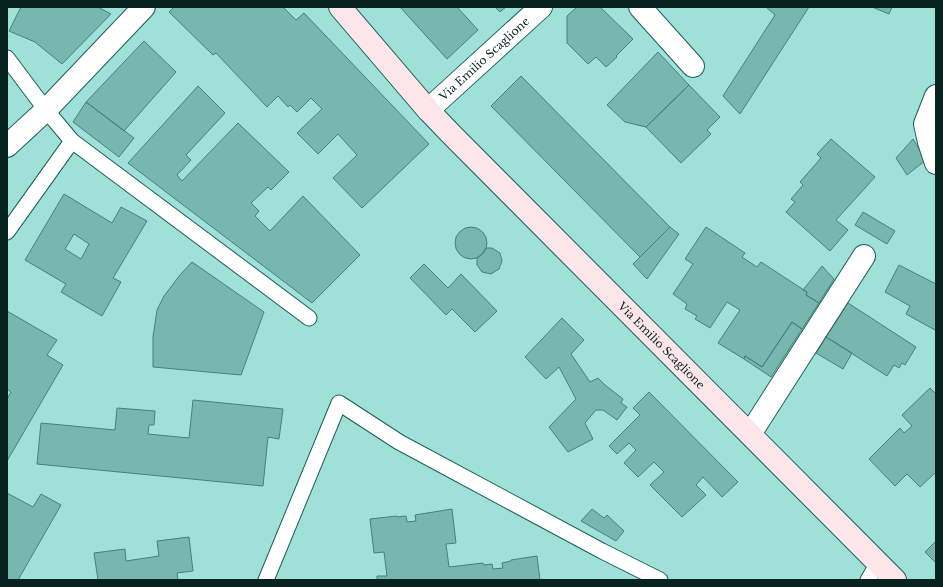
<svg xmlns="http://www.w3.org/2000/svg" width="943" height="587" viewBox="0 0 943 587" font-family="'Libre Baskerville',serif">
<rect width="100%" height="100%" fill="#9fe0d8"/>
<!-- building -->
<path fill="#77b7b0" stroke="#43827c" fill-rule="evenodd" d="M21,7H98L111,14L62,64L35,42L9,31Z
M174,7H283L296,20L304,13L429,144L362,208L333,178L357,155L338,134L318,154L297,133L322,109L311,98L297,112L290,105L288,107L278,96L267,107L216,53L213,55L169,12Z
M400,7H457L478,30L447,59Z
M495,7H506L500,12Z
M577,7H600L633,39L616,56L617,57L606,67L596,57L588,64L567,43V16Z
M766,7H809L740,114L723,96L775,15Z
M872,7H892L889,14Z
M144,41L176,72L124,131L86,102Z
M658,52L689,85L646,127L625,122L607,105Z
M521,76L670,227L640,257L491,106Z
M689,85L720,117L707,130L711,134L681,163L646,127Z
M198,86L225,113L186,155L191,160L177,175L182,181L238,123L289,172L271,190L268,187L251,203L259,211L255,216L270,231L303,196L360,255L312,303L128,163Z
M86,102L134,138L119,157L73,122Z
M831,139L875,177L836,220L848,230L830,251L786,212L795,202L791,199L803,185L800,182L821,158L817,154Z
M913,139L926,160L907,175L896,158Z
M64,194L112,223L121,207L147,221L113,278L121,282L102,316L61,292L66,284L25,260ZM74,234L89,244L81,259L65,249Z
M863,212L895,231L887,244L855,225Z
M670,227L679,234L647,279L633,264Z
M706,227L745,253L742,257L757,267L761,262L807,292L806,295L819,303L802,329L792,322L762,367L745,356L744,359L718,343L740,310L727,302L710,328L695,319L697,316L685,309L687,304L673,294L693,264L685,259Z
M455 243a16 16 0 1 1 32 0a16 16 0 1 1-32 0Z
M486,248H492L500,253L502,261L499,269L491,274L482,272L477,265V258L482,254Z
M192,262L264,312L241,375L153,367V337L157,310L164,296L180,275Z
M424,264L448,288L461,274L497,311L475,332L452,309L446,315L410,278Z
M899,265L936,284V328L935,330L906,314L910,306L885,292Z
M822,266L834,279L819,303L806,295L807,292L803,290Z
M848,303L916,347L905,365L902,363L899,368L894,365L887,376L826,337Z
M7,311L57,340L47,355L63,365L7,461V399L11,392L7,389Z
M562,318L584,340L571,354L590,382L598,378L605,385L623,399L621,403L627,407L617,420L603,410H596L585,423L593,439L568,452L549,427L576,399L559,367L546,379L525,357Z
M792,322L802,329L771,377L744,359L745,356L762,367Z
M826,337L852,353L843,369L816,353Z
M930,388L936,394V472L920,487L907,474L895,486L869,459L900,428L904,433L912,426L902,415Z
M649,392L738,482L722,497L703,477L696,485L706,495L682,517L650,485L664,472L654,462L638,477L624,463L636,450L629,443L617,454L609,446L640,415L633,408Z
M193,400L283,409L279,439L268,437L263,486L37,464L41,423L115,430L117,408L155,411L154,425H149L148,434L189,438Z
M7,493L33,507L41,494L61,505L18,580H7Z
M452,509L456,543L446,544L449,567L483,563L484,565L492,564L493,569L503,568L502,563L511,561V560L537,556L540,580H377V576H387L384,552L374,553L370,519L397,516V517L406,516L407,522L416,521L415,515Z
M592,509L604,518L607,515L624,531L616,541L581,521Z
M189,537L193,571L177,573L178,580H98L94,553L125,549L126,561L159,556L157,541Z
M936,541V563L925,552Z"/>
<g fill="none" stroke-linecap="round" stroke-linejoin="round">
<!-- service casing -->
<g stroke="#1b5f59" stroke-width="17">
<path id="service" d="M7,58L46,110L72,141L309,318
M7,232L72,141
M266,580L339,403L399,442L602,551L660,580
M868,580L878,563"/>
</g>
<!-- minor casing -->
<g stroke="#1b5f59" stroke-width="24">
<g id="minor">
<path d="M640,7L693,66"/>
<path d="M936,96L925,124L929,142L936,163"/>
<path id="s1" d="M428,110L541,7"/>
<path d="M7,146L46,110L144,7"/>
<path d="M750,434L864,256"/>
</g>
</g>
<!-- secondary casing -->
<g stroke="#1b5f59" stroke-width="24">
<g id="secondary">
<path id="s2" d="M340,7L428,110L451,134L895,580"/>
</g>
</g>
<!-- service -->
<use href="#service" stroke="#fff" stroke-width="15"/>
<!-- minor -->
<use href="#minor" stroke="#fff" stroke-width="22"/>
<!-- secondary -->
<use href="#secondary" stroke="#fde6ea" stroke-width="22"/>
</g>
<g text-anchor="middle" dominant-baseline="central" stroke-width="3" stroke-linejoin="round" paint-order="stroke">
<!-- street labels -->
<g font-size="11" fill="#072320" stroke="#acede5">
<text stroke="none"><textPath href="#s1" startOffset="76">Via Emilio Scaglione</textPath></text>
<text stroke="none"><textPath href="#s2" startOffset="467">Via Emilio Scaglione</textPath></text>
</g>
</g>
<!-- border -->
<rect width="943" height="587" fill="none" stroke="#072320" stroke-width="16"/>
</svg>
